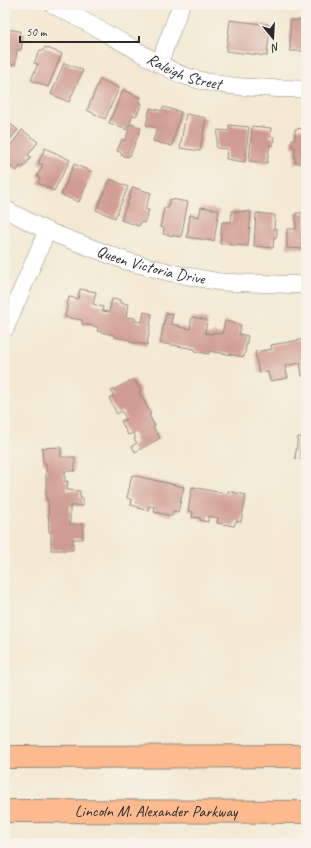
<svg xmlns="http://www.w3.org/2000/svg" width="311" height="848" viewBox="0 0 311 848" font-family="Caveat,sans-serif">
<rect width="100%" height="100%" fill="#f7f3e8"/>
<filter id="ink" filterUnits="userSpaceOnUse"><feTurbulence type="fractalNoise" baseFrequency=".025" numOctaves="2"/><feDisplacementMap in="SourceGraphic" scale="8" xChannelSelector="R" yChannelSelector="G"/><feConvolveMatrix kernelMatrix="1 2 1 2 8 2 1 2 1" color-interpolation-filters="sRGB"/></filter>
<filter id="wash" filterUnits="userSpaceOnUse"><feTurbulence type="fractalNoise" baseFrequency=".012" numOctaves="4" result="noise"/><feDisplacementMap in="SourceGraphic" scale="16" xChannelSelector="R" yChannelSelector="G"/><feGaussianBlur stdDeviation="0.9" result="paint"/><feColorMatrix in="noise" values="0 0 0 0 0 0 0 0 0 0 0 0 0 0 0 0 0 1.4 0 .05"/><feComposite in="paint" operator="in"/></filter>
<g filter="url(#wash)">
<rect width="100%" height="100%" fill="#f3e8d2"/>
<g id="blocks">
<!-- building -->
<path fill="#d09b91" d="M230,20L270,25L267,56L226,51Z
M290,20H306V51H290Z
M5,29L20,31L19,36H23L21,50H17L15,65L5,64Z
M45,47L62,54L48,87L31,80L38,64L34,63L40,50L43,51Z
M64,63L83,70L69,102L51,94Z
M100,79L119,88L105,119L87,110Z
M123,90L141,98L139,103L142,104L136,116L133,115L127,130L109,123Z
M163,107L181,112L172,146L153,141L157,128L146,125L150,108L162,111Z
M186,114L206,118L200,151L180,148Z
M5,120L18,130L5,145Z
M131,124L141,128L130,156L129,155L128,157L121,155L122,153L117,151L122,139L125,141Z
M229,125L249,127L245,162L226,159L227,149L216,148L218,130L229,131Z
M252,126L271,128L270,137H274L273,145H270L267,163L249,161Z
M306,128V163H295V147H292V139H295V129Z
M22,130L38,142L28,155L31,157L23,168L20,166L17,171L5,162V153Z
M45,148L70,160L54,191L38,183L40,178L37,176L43,165L38,163Z
M74,164L92,172L79,202L61,195Z
M110,179L128,187L115,218L96,210Z
M133,187L151,193L145,209L149,210L144,223L141,222L139,226L121,220Z
M170,199L188,202L181,237L163,234L164,228L160,227L164,208H168Z
M201,207L219,210L214,241L187,237L190,215L199,217Z
M232,211L251,212L248,246L220,244L222,222H231Z
M256,213L275,215L274,229H277V237H274L273,248L254,246Z
M296,213H306V249L287,248V229H296Z
M80,289L96,292L93,304L103,307L102,311L109,312L112,299L120,300V303L128,304L126,317L135,318V321L142,322L144,312L152,314L147,345L130,342V340L114,337V335L97,331L98,327L82,324V320L65,317L69,297L78,299Z
M166,313L173,314L171,324L180,326L179,327L190,329L192,317L207,320L205,333L213,334V332L222,334L225,321L241,325L239,334L248,336L244,357L209,351V354L195,351V349L160,343Z
M306,339V375L302,376L300,363L285,366L288,378L270,381L268,372L259,373L255,352L272,349L271,345Z
M134,379L141,391L139,392L151,414L149,415L155,426L153,427L160,438L135,452L132,446L137,443L134,439L136,438L133,433L128,435L121,421L126,419L122,411L117,414L109,398L114,396L111,391Z
M298,437L306,438V460L295,458Z
M61,447V457H75V471H65V482L68,481L67,490L80,491V498H83V506H70V524H83V539H73V550H51V532H49L48,499H46V463H43L42,448Z
M132,475L184,487L178,512L173,511L172,516L154,512L155,507L149,506L148,511L138,508V507L131,505L132,500L127,498Z
M192,487L228,494V491L246,495L241,522L236,521L234,526L217,523L218,518L208,516V522L200,520V518L192,517L193,512L188,511Z"/>
</g>
</g>
<g filter="url(#ink)">
<use href="#blocks" fill-opacity="0" stroke="#8f8a7e" stroke-width="1"/>
<g fill="none" stroke-linecap="round" stroke-linejoin="round">
<!-- minor casing -->
<g stroke="#8f8a7e" stroke-width="18">
<g id="minor">
<path id="s1" d="M53,5C80,18 105,33 131,47C148,57 166,69 185,76C224,89 266,88 306,89"/>
<path d="M159,64L181,5"/>
<path id="s2" d="M5,209L47,231L126,261L172,273L220,282L306,285"/>
<path d="M5,329L47,231"/>
</g>
</g>
<!-- motorway casing -->
<g stroke="#8f8a7e" stroke-width="24">
<g id="motorway">
<path d="M5,757L306,756"/>
<path id="s3" d="M5,811L306,812"/>
</g>
</g>
<!-- minor -->
<use href="#minor" stroke="#fff" stroke-width="17"/>
<!-- motorway -->
<use href="#motorway" stroke="#fcba8e" stroke-width="22"/>
</g>
</g>
<g text-anchor="middle" dominant-baseline="central" stroke-width="3" stroke-linejoin="round" paint-order="stroke">
<!-- street labels -->
<g font-size="16" fill="#2b2b2b" stroke="#f7f3e8">
<text stroke="none"><textPath href="#s1" startOffset="148">Raleigh Street</textPath></text>
<text stroke="none"><textPath href="#s2" startOffset="157">Queen Victoria Drive</textPath></text>
<text stroke="none"><textPath href="#s3" startOffset="151">Lincoln M. Alexander Parkway</textPath></text>
</g>
</g>
<!-- margin -->
<rect width="311" height="848" fill="none" stroke="#f7f3e8" stroke-width="20"/>
<!-- north arrow -->
<g transform="translate(273 38) rotate(162)" stroke="#f7f3e8" stroke-width="3" paint-order="stroke">
<path d="M0-3L7 15L0 10L-7 15Z" fill="#2b2b2b"/>
<text y="-6" font-size="11" font-weight="bold" text-anchor="middle" fill="#2b2b2b">N</text>
</g>
<!-- scale -->
<path d="M20 36v6h119v-6" fill="none" stroke="#2b2b2b" stroke-width="2"/>
<text x="26" y="36" font-size="12" fill="#2b2b2b" stroke="#f7f3e8" stroke-width="3" paint-order="stroke">50 m</text>
</svg>
